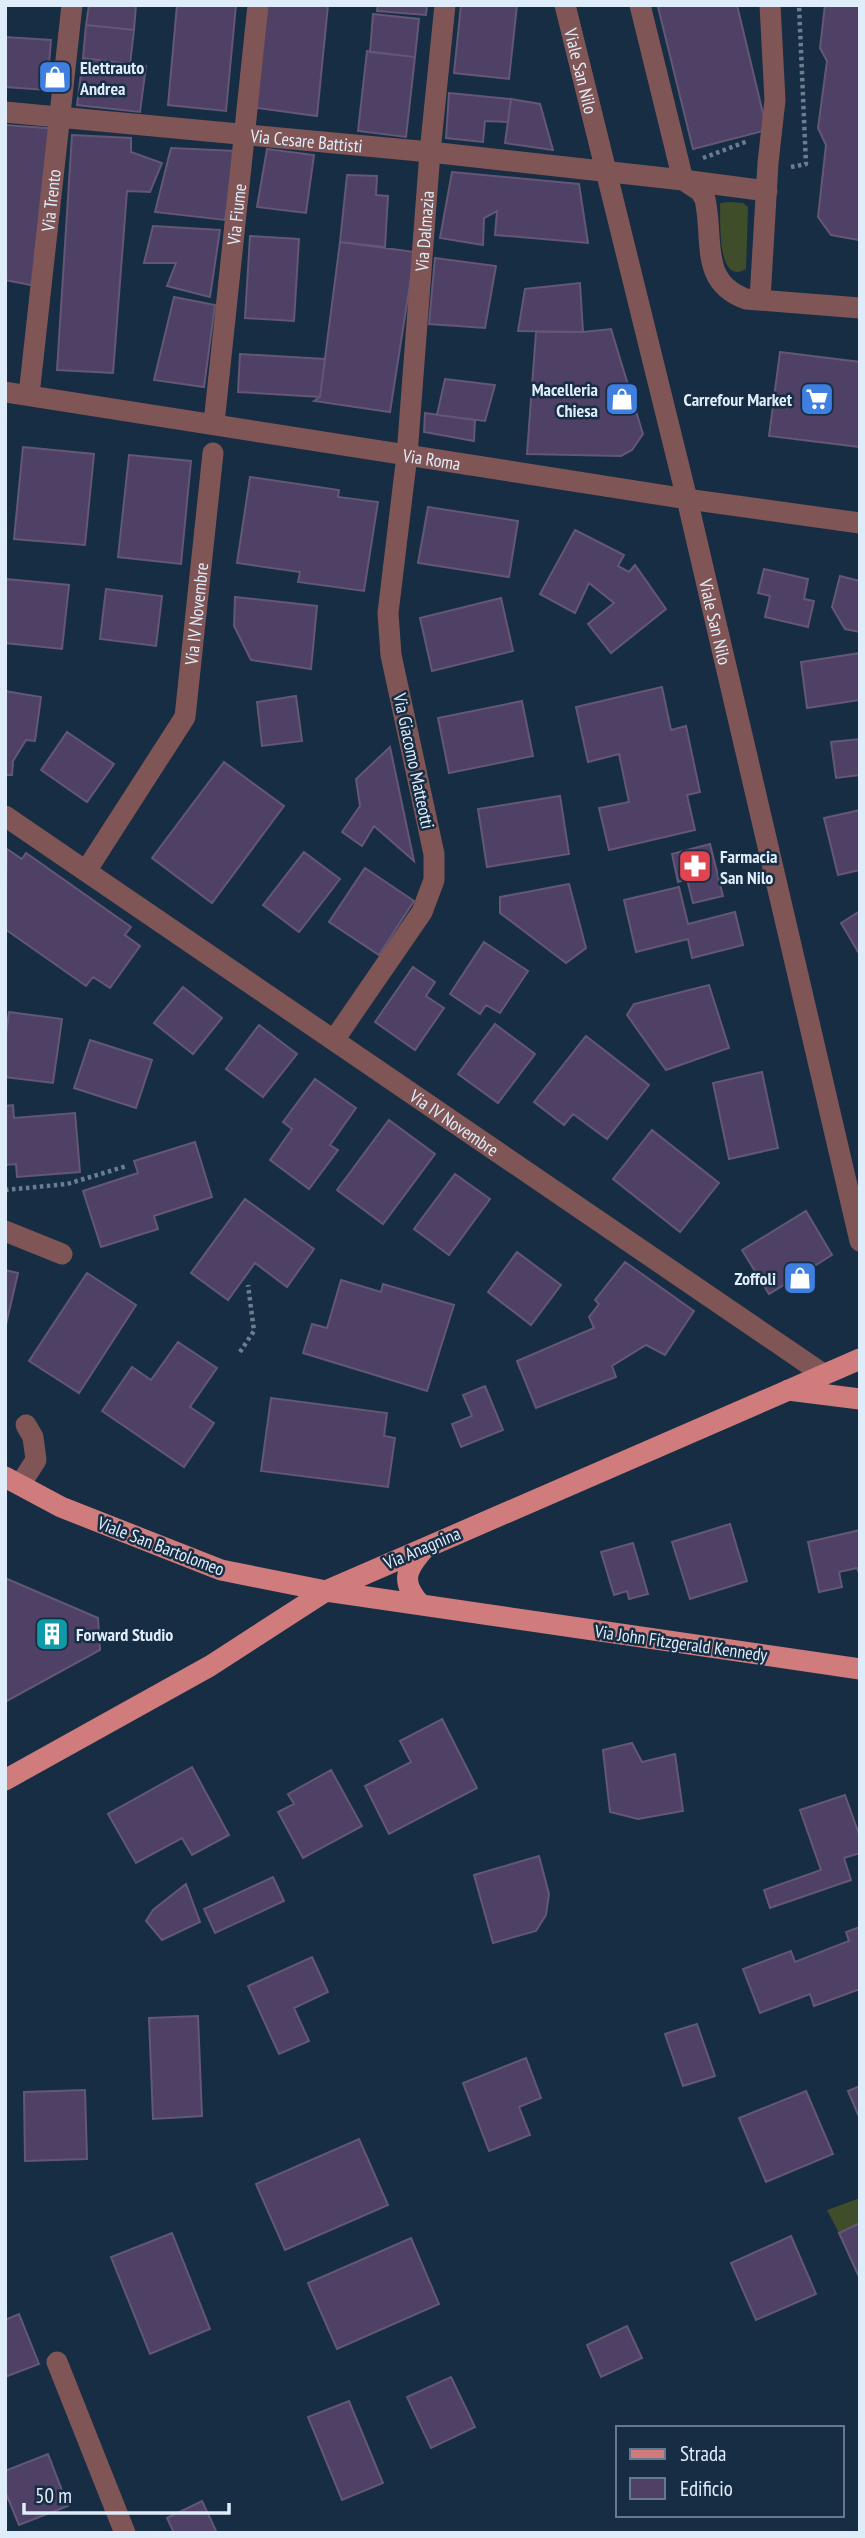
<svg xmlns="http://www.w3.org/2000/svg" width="865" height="2538" viewBox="0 0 865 2538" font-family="'PT Sans Narrow',sans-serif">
<rect width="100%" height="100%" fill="#172d43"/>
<!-- green -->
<path fill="#404d2a" d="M730,202L743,203L748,207L746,269C716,287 721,218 720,203Z
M860,2198V2223L839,2233L827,2210Z"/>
<!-- building -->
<path fill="#4f4065" stroke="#635775" stroke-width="2" d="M89,5H136L134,30L86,25Z
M177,5H236L226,111L168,105Z
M266,5H328L317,116L251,107Z
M378,5H427L426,15L377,11Z
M461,5H517L509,79L454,73Z
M665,5H737L767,130L693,149L658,7Z
M825,5H860L859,240L831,235L818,217L826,145L818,128L827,61L820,48Z
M373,14L419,19L415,57L370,52Z
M86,25L134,30L130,64L83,58Z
M5,37L51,40L47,90L5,87Z
M367,51L415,57L406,137L358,131Z
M83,58L146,66L140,112L77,105Z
M449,93L511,99L508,122L485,121L483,142L446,138Z
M511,99L540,104L553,150L505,143Z
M5,125L59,129L41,287L5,280Z
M72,135L131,138V152L162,163L150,192L127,191L113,373L57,370Z
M171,148L235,151L225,220L155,212Z
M267,149L314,155L306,213L257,207Z
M452,172L579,184L588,243L495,235L497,211L484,218L483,245L440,238Z
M347,175L377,176L376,195L388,196L385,247L340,242Z
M153,226L220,230L210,297L167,286L176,263H144Z
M250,236L299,239L294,321L245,318Z
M340,242L415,252L390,412L314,401L320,397Z
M435,258L496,266L485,328L429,324Z
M580,283L583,332L518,331L525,289Z
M174,297L215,305L204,387L154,380Z
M611,329L643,434L632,450L621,456L527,454L536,332H583Z
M780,352L860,362V447L769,436Z
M240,354L325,359L320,397L238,392Z
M445,379L495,385L485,421L437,415Z
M425,413L475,420L474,441L424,432Z
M23,447L94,454L85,545L14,539Z
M129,455L191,461L181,564L118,557Z
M250,477L339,490L338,497L378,502L364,591L298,582L300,572L237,563Z
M428,507L518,521L509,577L418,563Z
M575,530L624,555L618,566L629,572L635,565L666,609L611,653L588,624L614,603L589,583L575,613L540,594Z
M764,569L808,579L804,599L814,601L808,627L765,617L770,596L758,593Z
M840,576L860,581V632L845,629L832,607Z
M6,579L69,585L62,649L5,643Z
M106,589L162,596L156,646L100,639Z
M235,597L317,606L311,669L251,660L234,626Z
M501,598L513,651L432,671L420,618Z
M860,653V700L807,708L801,662Z
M662,687L671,730L686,726L700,792L687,795L695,830L609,850L599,808L629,802L619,754L588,762L576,707Z
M5,691L41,697L35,741L26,740L13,761L12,775H5Z
M296,696L302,741L262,746L257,702Z
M522,701L533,756L449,773L438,718Z
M67,732L114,764L87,802L41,770Z
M860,739V775L836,778L831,742Z
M390,747L414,861L374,826L362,846L342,832L360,806L356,779Z
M224,762L284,806L212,903L152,858Z
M560,796L569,854L487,867L478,809Z
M860,810V870L838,875L824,818Z
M710,844L723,896L693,903L687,879L678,882L672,854Z
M7,849L22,859L26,853L131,927L125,935L140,946L110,988L93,977L86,986L5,929Z
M304,852L340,879L299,932L263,905Z
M365,868L414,901L379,955L329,922Z
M569,884L586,948L566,963L500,913V897Z
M679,887L688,924L735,912L743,945L692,958L688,939L636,952L624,900Z
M860,911V955L841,923Z
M484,942L528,971L500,1013L486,1005L480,1014L450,994Z
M413,967L435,982L426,996L444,1008L415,1050L375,1022Z
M709,985L729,1048L666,1070L627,1015L634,1004Z
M183,987L222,1018L193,1054L154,1023Z
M9,1012L62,1019L53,1083L5,1077V1041Z
M495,1024L535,1054L498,1103L458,1074Z
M259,1025L297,1054L263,1097L226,1069Z
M586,1036L649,1085L607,1139L573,1114L564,1125L534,1102Z
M90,1040L152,1060L136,1108L74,1088Z
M762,1072L778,1148L729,1159L713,1083Z
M315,1079L356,1108L330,1145L338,1150L309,1189L270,1160L292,1129L283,1122Z
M13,1105L14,1118L75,1113L80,1172L17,1177L16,1164L5,1165V1106Z
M389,1120L435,1154L383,1224L337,1190Z
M652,1130L719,1183L680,1232L613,1179Z
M195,1142L212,1197L154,1216L158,1229L101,1247L83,1191L138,1173L134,1161Z
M455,1174L490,1199L449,1255L414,1229Z
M245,1199L314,1249L287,1287L255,1263L228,1300L191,1273Z
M806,1211L832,1255L769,1294L742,1250Z
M517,1252L561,1285L531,1325L488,1292Z
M625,1262L694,1311L665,1355L646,1345L612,1366L616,1377L536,1408L517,1361L594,1328L589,1317L599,1304L595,1300Z
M5,1270L18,1273L5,1329Z
M87,1273L136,1305L79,1393L29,1361Z
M341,1280L381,1292L383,1284L454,1305L427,1391L303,1353L312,1324L327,1328Z
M178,1342L217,1368L190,1407L214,1423L184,1467L102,1411L132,1367L151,1380Z
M485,1386L503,1430L461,1447L452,1424L472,1416L463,1395Z
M271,1398L387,1413L384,1436L395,1438L388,1487L261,1471Z
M730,1524L747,1581L690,1599L672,1542Z
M860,1530V1576L857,1568L839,1572L842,1587L819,1592L808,1542Z
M633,1543L648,1594L629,1599L627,1591L614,1595L601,1552Z
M5,1578L98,1618L100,1650L5,1702Z
M442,1719L477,1788L389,1834L365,1786L411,1762L400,1741Z
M632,1743L642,1762L675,1754L683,1811L638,1819L610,1812L603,1750Z
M192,1767L229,1835L192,1855L182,1838L136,1863L108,1814Z
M331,1770L362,1826L303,1858L278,1812L294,1804L288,1794Z
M845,1795L860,1837V1853L844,1858L851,1880L770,1908L764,1890L821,1870L800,1810Z
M539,1856L549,1894L546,1915L536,1931L493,1943L474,1875Z
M273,1877L284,1901L215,1933L204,1909Z
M186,1884L200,1922L162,1940L146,1921L153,1910Z
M860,1927V1989L814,2006L810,1994L760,2013L743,1969L791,1951L795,1962L849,1941L846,1932Z
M312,1957L328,1992L294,2008L309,2041L279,2054L248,1986Z
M198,2016L202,2116L153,2119L149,2018Z
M697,2024L715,2076L683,2086L665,2034Z
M526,2058L541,2098L519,2107L530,2135L489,2151L463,2083Z
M860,2086V2119L848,2091Z
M85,2090L87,2159L25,2161L24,2092Z
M806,2091L833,2154L766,2182L739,2118Z
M359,2139L388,2205L285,2250L256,2184Z
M860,2223V2279L839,2233Z
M172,2233L210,2329L150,2354L111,2257Z
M791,2236L816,2294L756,2320L731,2263Z
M411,2238L439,2304L337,2349L308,2283Z
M19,2314L39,2364L5,2377V2320Z
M627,2326L642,2358L601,2377L587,2345Z
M451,2377L475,2427L431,2448L407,2397Z
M349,2401L383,2483L342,2500L308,2417Z
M48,2454L68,2506L19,2525L5,2491V2471Z
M202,2501L217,2533H174L167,2518Z"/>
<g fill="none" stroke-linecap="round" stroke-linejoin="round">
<!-- path -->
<path stroke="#6b7e90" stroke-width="4.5" stroke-dasharray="3.5 3.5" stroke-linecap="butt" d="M703,158L748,141
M791,167L806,164L799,5
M5,1190L67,1184L127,1166
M240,1352L254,1331L248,1285"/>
<!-- minor -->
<g stroke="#7f5555" stroke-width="21">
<path id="s1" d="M565,5L687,499L860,1241"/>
<path d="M640,5L683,180L767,191"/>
<path id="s2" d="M5,112L430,152L683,180L700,191L705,199C714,240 699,282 746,299L860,308"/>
<path d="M760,299L768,163L775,100L770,5"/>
<path id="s3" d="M5,392L687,499L860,523"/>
<path id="s4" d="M29,395L72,5"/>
<path id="s5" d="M214,423L258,5"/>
<path id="s6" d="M5,816L823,1374"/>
<path id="s7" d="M86,871L185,717L213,453"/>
<path id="s8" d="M334,1040L422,912L434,880V854L391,655L388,613L407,455L430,152L445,5"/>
<path d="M5,1231L62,1254"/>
<path d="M20,1485L36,1460L33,1437L26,1425"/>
<path d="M57,2362L125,2533"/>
</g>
<!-- major -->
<path stroke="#d07c7c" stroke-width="21" d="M788,1390L860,1399
M5,1477L61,1507L221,1570L326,1591L860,1669
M420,1604C400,1581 406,1570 424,1549
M5,1780L210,1666L326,1591L860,1359"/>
</g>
<!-- icons -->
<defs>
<g id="shop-square" transform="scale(1.75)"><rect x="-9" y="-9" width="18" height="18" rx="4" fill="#3f7fe0" stroke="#172d43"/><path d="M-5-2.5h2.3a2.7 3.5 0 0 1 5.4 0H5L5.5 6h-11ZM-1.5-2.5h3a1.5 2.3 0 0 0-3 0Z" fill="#fff"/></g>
<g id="supermarket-square" transform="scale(1.75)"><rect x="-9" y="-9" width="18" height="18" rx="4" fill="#3f7fe0" stroke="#172d43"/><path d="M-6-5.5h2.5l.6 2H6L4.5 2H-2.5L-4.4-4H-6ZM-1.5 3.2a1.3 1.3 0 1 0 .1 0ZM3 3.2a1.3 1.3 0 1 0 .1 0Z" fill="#fff"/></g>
<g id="pharmacy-square" transform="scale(1.75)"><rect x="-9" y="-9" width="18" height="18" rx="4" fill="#e0444e" stroke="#172d43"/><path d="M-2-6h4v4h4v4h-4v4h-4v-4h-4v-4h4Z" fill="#fff"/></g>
<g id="building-square" transform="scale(1.75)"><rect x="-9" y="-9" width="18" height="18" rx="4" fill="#0f9aa8" stroke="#172d43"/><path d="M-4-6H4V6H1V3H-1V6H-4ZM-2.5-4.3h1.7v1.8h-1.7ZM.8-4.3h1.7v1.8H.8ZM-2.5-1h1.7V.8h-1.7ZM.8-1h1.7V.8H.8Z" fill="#fff"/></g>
</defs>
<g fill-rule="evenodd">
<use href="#shop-square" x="55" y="77"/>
<use href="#shop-square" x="622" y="399"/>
<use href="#supermarket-square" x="817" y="399"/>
<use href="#pharmacy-square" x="695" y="866"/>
<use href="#shop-square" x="800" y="1278"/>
<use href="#building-square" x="52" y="1634"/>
</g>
<g text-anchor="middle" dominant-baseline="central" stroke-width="5" stroke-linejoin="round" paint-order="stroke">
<!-- poi labels -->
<g font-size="18" font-weight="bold" fill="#dfedfb" stroke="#172d43" text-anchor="start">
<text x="80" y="67">Elettrauto<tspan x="80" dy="21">Andrea</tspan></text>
<text x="598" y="389" text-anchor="end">Macelleria<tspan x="598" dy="21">Chiesa</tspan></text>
<text x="792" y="399" text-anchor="end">Carrefour Market</text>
<text x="720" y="856">Farmacia<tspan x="720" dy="21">San Nilo</tspan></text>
<text x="776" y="1278" text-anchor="end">Zoffoli</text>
<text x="76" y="1634">Forward Studio</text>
</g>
<!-- street labels -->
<g font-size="18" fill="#dfedfb" stroke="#172d43">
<text stroke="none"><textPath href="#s1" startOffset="68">Viale San Nilo</textPath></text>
<text stroke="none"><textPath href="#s2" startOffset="303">Via Cesare Battisti</textPath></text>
<text stroke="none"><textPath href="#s4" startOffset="196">Via Trento</textPath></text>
<text stroke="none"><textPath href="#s5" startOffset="210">Via Fiume</textPath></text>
<text stroke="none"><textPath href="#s8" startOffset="845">Via Dalmazia</textPath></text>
<text stroke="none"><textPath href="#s3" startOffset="432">Via Roma</textPath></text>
<text stroke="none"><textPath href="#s7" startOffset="287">Via IV Novembre</textPath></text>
<text stroke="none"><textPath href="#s1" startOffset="635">Viale San Nilo</textPath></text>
<text transform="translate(414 761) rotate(78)">Via Giacomo Matteotti</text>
<text stroke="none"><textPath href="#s6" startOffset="544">Via IV Novembre</textPath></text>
<text transform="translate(161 1546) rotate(21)">Viale San Bartolomeo</text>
<text transform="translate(422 1548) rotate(-23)">Via Anagnina</text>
<text transform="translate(681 1643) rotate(8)">Via John Fitzgerald Kennedy</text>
</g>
</g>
<!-- border -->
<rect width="865" height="2538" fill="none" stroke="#dfedfb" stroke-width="14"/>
<!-- legend -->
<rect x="616" y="2426" width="228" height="91" fill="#172d43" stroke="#677a8d" stroke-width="2"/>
<rect x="630" y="2449" width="35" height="10" fill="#d07c7c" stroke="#677a8d" stroke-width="2"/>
<text x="680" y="2461" font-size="21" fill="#dfedfb">Strada</text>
<rect x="630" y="2478" width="35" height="21" fill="#4f4065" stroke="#677a8d" stroke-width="2"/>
<text x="680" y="2496" font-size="21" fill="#dfedfb">Edificio</text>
<!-- scale -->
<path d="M24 2503v10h205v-10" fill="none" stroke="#dfedfb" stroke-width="3.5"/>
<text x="35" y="2503" font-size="21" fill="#dfedfb" stroke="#172d43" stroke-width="5" paint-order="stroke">50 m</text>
</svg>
